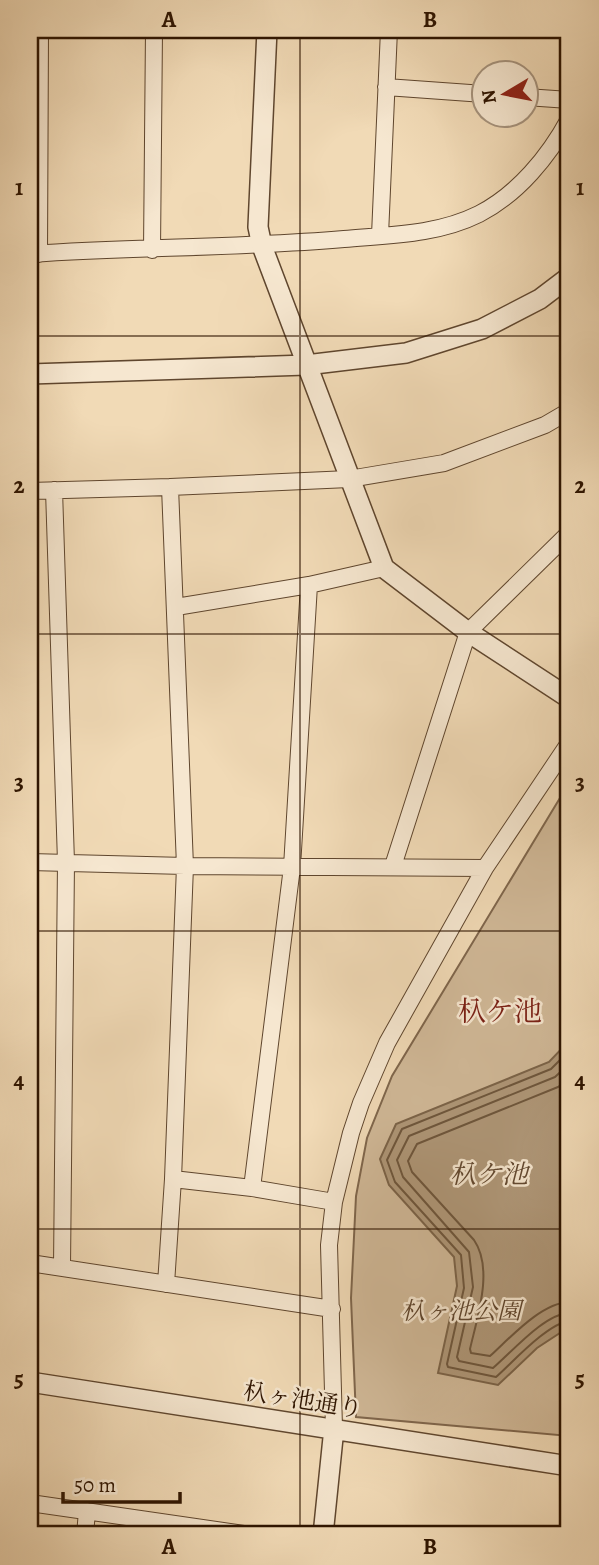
<svg xmlns="http://www.w3.org/2000/svg" width="599" height="1565" viewBox="0 0 599 1565" font-family="Alegreya,'Noto Serif JP',serif">
<rect width="100%" height="100%" fill="#f1dab6"/>
<filter id="stains"><feTurbulence type="fractalNoise" baseFrequency=".00286" numOctaves="4"/><feColorMatrix values="0 0 0 0 .2 0 0 0 0 .09 0 0 0 0 .02 0 0 0 .5 -.17"/></filter>
<radialGradient id="worn" r=".72"><stop offset=".6" stop-color="#630" stop-opacity="0"/><stop offset="1" stop-color="#630" stop-opacity=".3"/></radialGradient>
<!-- green -->
<path fill="#d0b897" stroke="#7f664c" stroke-width="2" d="M569,783V1436L356,1417L351,1298L356,1196L367,1138L392,1076Z"/>
<!-- water -->
<path fill="#af9778" stroke="#7b6348" stroke-width="2" d="M569,1041V1327L537,1348L498,1385L438,1373L457,1286L454,1257L389,1185L380,1159L396,1124L549,1062Z"/>
<g fill="none" stroke-linecap="round" stroke-linejoin="round">
<!-- shore -->
<path stroke="#6e563c" stroke-width="2" d="M569,1051L551,1069L402,1129L387,1160L395,1182L461,1255L464,1288L447,1364L448,1367L496,1377C513,1362 547,1324 569,1321
M569,1064L555,1077L409,1136L397,1160L403,1177L469,1252L473,1287L457,1357L459,1361L493,1368C512,1352 544,1314 569,1313
M569,1079L558,1087L417,1144L408,1161L412,1172L474,1240C494,1269 477,1318 470,1349L471,1353L490,1356C510,1338 541,1303 569,1302"/>
<!-- minor casing -->
<g stroke="#5f462e" stroke-width="18">
<path id="minor" d="M386,87L484,94
M526,97L569,100
M380,235L389,30
M152,250L154,30
M30,254C134,247 239,248 344,239C389,235 437,235 479,214C518,194 549,156 569,119
M39,254L40,30
M54,490L66,862L62,1267
M30,491L170,487L349,479L444,463L545,425L569,411
M176,607L309,585L384,568
M30,862L185,866L485,868
M393,866L468,632L569,533
M173,1179L252,1188L334,1202
M252,1188L292,867L309,585
M30,1263L332,1309
M166,1284L173,1179L185,866L170,487
M334,1428L329,1245L334,1202L351,1133L361,1103L387,1043L485,868L569,743
M30,1503L251,1535
M85,1535L87,1511"/>
</g>
<!-- tertiary casing -->
<g stroke="#5f462e" stroke-width="22">
<path id="tertiary" d="M267,30L258,227L262,246L384,568L468,632L569,698
M30,374L306,365L406,353L482,329L540,299L569,277
M30,1382L569,1466
M323,1535L334,1428"/>
</g>
<!-- minor -->
<use href="#minor" stroke="#f6e7d0" stroke-width="16"/>
<!-- tertiary -->
<use href="#tertiary" stroke="#f6e7d0" stroke-width="19"/>
</g>
<!-- grid -->
<path fill="none" stroke="#2e1400" stroke-width="2" stroke-opacity="0.55" d="M300,30V1535M30,336H569M30,634H569M30,931H569M30,1229H569"/>
<g text-anchor="middle" dominant-baseline="central" stroke-width="5" stroke-linejoin="round" paint-order="stroke">
<!-- park labels -->
<g font-size="24" font-style="italic" fill="#5f452d" stroke="#f6e7d0">
<text x="461" y="1311">杁ヶ池公園</text>
</g>
<!-- street labels -->
<g font-size="24" fill="#2e1400" stroke="#f6e7d0">
<text transform="translate(303 1400) rotate(9)">杁ヶ池通り</text>
</g>
<!-- water labels -->
<g font-size="26" font-style="italic" fill="#624830" stroke="#f6e7d0">
<text x="489" y="1174">杁ケ池</text>
</g>
<!-- quarter labels -->
<g font-size="28" fill="#7a1f14" stroke="#f6e7d0">
<text x="500" y="1012">杁ケ池</text>
</g>
</g>
<!-- margin -->
<rect width="599" height="1565" fill="none" stroke="#f1dab6" stroke-width="77"/>
<!-- north arrow -->
<g transform="translate(505 94) rotate(260)"><circle r="33" fill="#f6e7d0" stroke="#a6937d" stroke-width="2"/>
<path d="M0-5L12 26L0 18L-12 26Z" fill="#8f2418"/>
<text y="-10" font-size="19" font-weight="bold" text-anchor="middle" fill="#2e1400">N</text>
</g>
<!-- scale -->
<path d="M63 1492v10h117v-10" fill="none" stroke="#2e1400" stroke-width="3.5"/>
<text x="74" y="1492" font-size="21" fill="#2e1400" stroke="#f6e7d0" stroke-width="5" paint-order="stroke">50 m</text>
<rect x="38" y="38" width="522" height="1488" fill="none" stroke="#2e1400" stroke-width="2.5"/>
<g font-size="23" text-anchor="middle" font-weight="bold" fill="#2e1400">
<text x="169" y="27">A</text>
<text x="430" y="27">B</text>
<text x="19" y="195">1</text>
<text x="580" y="195">1</text>
<text x="19" y="493">2</text>
<text x="580" y="493">2</text>
<text x="19" y="790">3</text>
<text x="580" y="790">3</text>
<text x="19" y="1088">4</text>
<text x="580" y="1088">4</text>
<text x="19" y="1386">5</text>
<text x="580" y="1386">5</text>
<text x="169" y="1554">A</text>
<text x="430" y="1554">B</text>
</g>
<rect width="100%" height="100%" filter="url(#stains)"/>
<rect width="100%" height="100%" fill="url(#worn)"/>
</svg>
